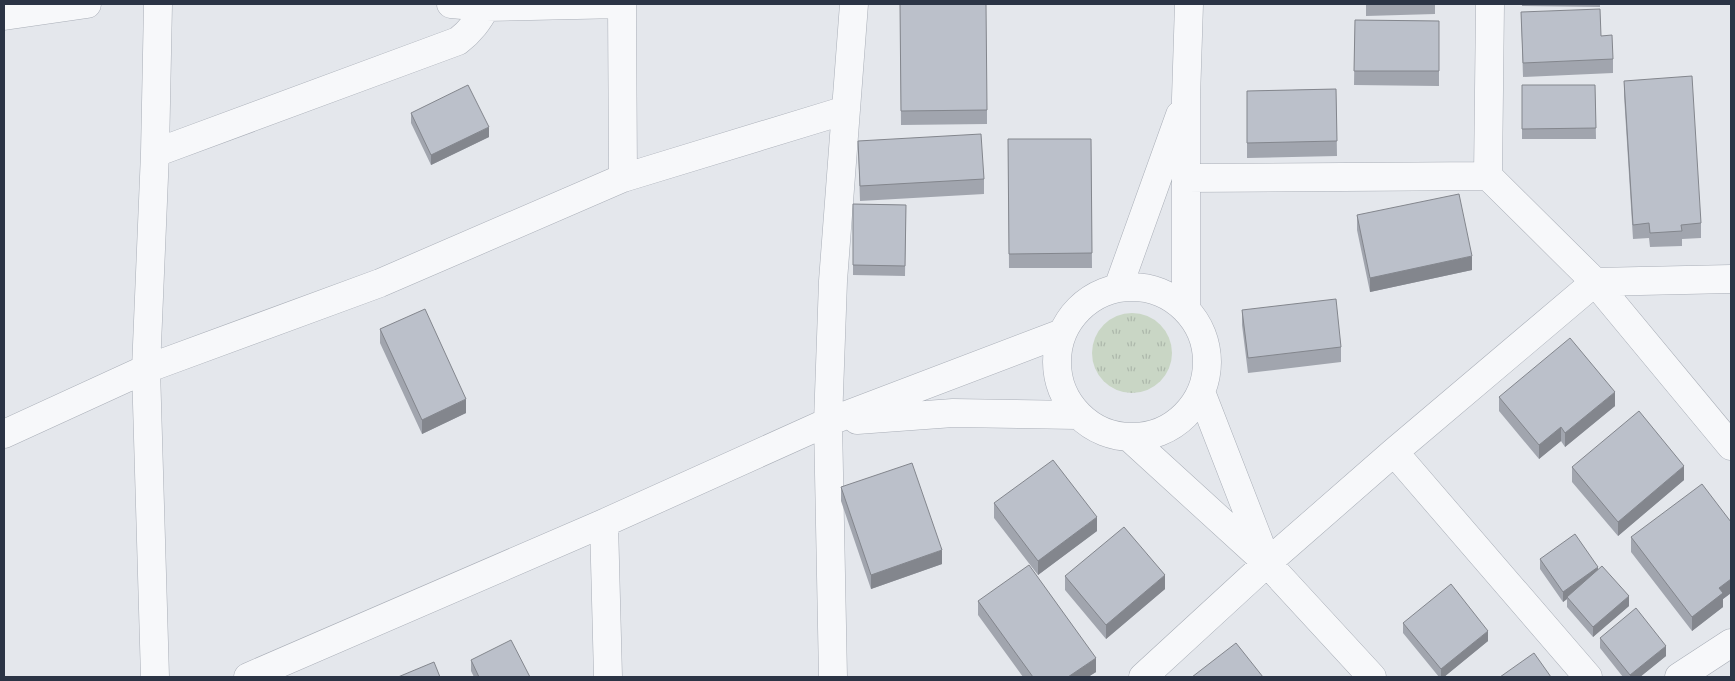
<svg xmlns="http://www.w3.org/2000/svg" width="1735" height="681" viewBox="0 0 1735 681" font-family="Overpass,sans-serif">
<defs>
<pattern id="grass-tufts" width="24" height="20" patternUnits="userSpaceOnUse" patternTransform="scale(1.25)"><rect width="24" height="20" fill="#c9d6c5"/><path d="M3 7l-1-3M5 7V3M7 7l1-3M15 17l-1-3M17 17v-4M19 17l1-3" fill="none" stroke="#adb8ab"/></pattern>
</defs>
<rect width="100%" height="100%" fill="#e4e7ec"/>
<!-- grass -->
<path fill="url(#grass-tufts)" d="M1092 353a40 40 0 1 1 80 0a40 40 0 1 1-80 0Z"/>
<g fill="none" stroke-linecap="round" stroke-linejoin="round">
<!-- minor casing -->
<g stroke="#a9aeb7" stroke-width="29">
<path id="minor" d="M451,4L486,7L622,4L623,178
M1490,4L1488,176L1595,282L1731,446
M4,16L87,4
M155,153L458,41C471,31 478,21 486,7
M1186,178L1488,176
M1057 362a75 75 0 1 1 150 0a75 75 0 1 1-150 0Z
M1118,288L1180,115
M1186,309V98L1189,4
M1201,392L1265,557
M857,420L953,413L1077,415
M4,434L146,369L380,283L623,178L846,110
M1130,438L1267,563L1372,677
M1394,452L1588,677
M604,523L608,677
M155,677L146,369L155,153L158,4
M248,677L604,523L828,422L1062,333
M833,677L828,422L833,281L854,4
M1143,677L1267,563L1394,452L1595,282L1731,279
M1679,677L1731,643"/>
</g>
<!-- minor -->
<use href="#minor" stroke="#f7f8fa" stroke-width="28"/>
</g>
<!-- wall -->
<path fill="#a1a5ae" d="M900,4L987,110V124L901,125Z
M1366,4H1435V14L1366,16Z
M1522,4H1600V7L1522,6Z
M1521,12L1601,36L1613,59V73L1523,77Z
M1355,20L1439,21V86L1354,85Z
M1624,81L1701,223V238L1682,239V246L1650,247L1649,238L1633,239L1624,95Z
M1522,85H1595L1596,139H1522Z
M1336,89L1337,156L1247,158V91Z
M411,113L489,137L431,165L411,123Z
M1008,139H1091L1092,268H1009Z
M858,141L984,179V194L860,201Z
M853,204L906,205L905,276L853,275Z
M1357,215L1472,270L1370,292L1357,230Z
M1242,310L1341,347V362L1248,373L1242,325Z
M380,329L466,413L422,434L380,343Z
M1499,397L1615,406L1565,447L1561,441L1539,459L1499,411Z
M1572,467L1684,480L1618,536L1572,482Z
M841,487L942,564L871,589L841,501Z
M994,503L1097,531L1038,575L994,518Z
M1731,522V593L1723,599V607L1692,631L1631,552V537Z
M1540,559L1598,569L1629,606L1593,637L1567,607V599L1563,602L1540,569Z
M1065,576L1165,589L1106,639L1065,590Z
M978,601L1096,672L1088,677H1023L978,615Z
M1403,623L1488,641L1444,677H1439L1403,633Z
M1600,638L1666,656L1640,677H1623L1600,648Z
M471,660L530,677H474L471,671Z"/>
<!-- shaded-wall -->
<path fill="#83868d" d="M489,127V137L431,165V155Z
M1472,256V270L1370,292V278Z
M1615,392V406L1565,447V433Z
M466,399V413L422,434V420Z
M1561,427V441L1539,459V445Z
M1684,466V480L1618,536V522Z
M1097,517V531L1038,575V561Z
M942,550V564L871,589V575Z
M1598,567V577L1567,597V599L1563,602V592Z
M1165,575V589L1106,639V625Z
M1731,579V593L1723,599V607L1692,631V617L1719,588Z
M1629,596V606L1593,637V627Z
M1488,631V641L1444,677H1441V669Z
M1666,646V656L1640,677H1630V675Z
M1096,658V672L1088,677H1068Z"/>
<!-- building -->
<path fill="#bbc0ca" stroke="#83868d" d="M900,4H986L987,110L901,111Z
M1600,9L1601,36L1612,35L1613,59L1523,63L1521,12Z
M1355,20L1439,21V71H1354Z
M1692,76L1701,223L1681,225L1682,231L1650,233L1649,223L1633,225L1624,81Z
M468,85L489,127L431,155L411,113Z
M1522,85H1595L1596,128L1522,129Z
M1336,89L1337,141L1247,143V91Z
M981,134L984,179L860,186L858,141Z
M1008,139H1091L1092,253L1009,254Z
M1459,194L1472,256L1370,278L1357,215Z
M853,204L906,205L905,266L853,265Z
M1336,299L1341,347L1248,358L1242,310Z
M425,309L466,399L422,420L380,329Z
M1570,338L1615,392L1565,433L1561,427L1539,445L1499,397Z
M1639,411L1684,466L1618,522L1572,467Z
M1053,460L1097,517L1038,561L994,503Z
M912,463L942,550L871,575L841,487Z
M1702,484L1731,522V579L1719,588L1723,593L1692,617L1631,537Z
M1124,527L1165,575L1106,625L1065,576Z
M1575,534L1598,567L1563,592L1540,559Z
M1029,565L1096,658L1068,677H1033L978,601Z
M1602,566L1629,596L1593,627L1567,597Z
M1451,584L1488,631L1441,669L1403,623Z
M1636,608L1666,646L1630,675L1600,638Z
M511,640L530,677H479L471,660Z
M1236,643L1263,677H1192Z
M1534,653L1551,677H1500Z
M434,662L440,677H398Z"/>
<!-- border -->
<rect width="1735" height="681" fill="none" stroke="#2b3445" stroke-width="10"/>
</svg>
